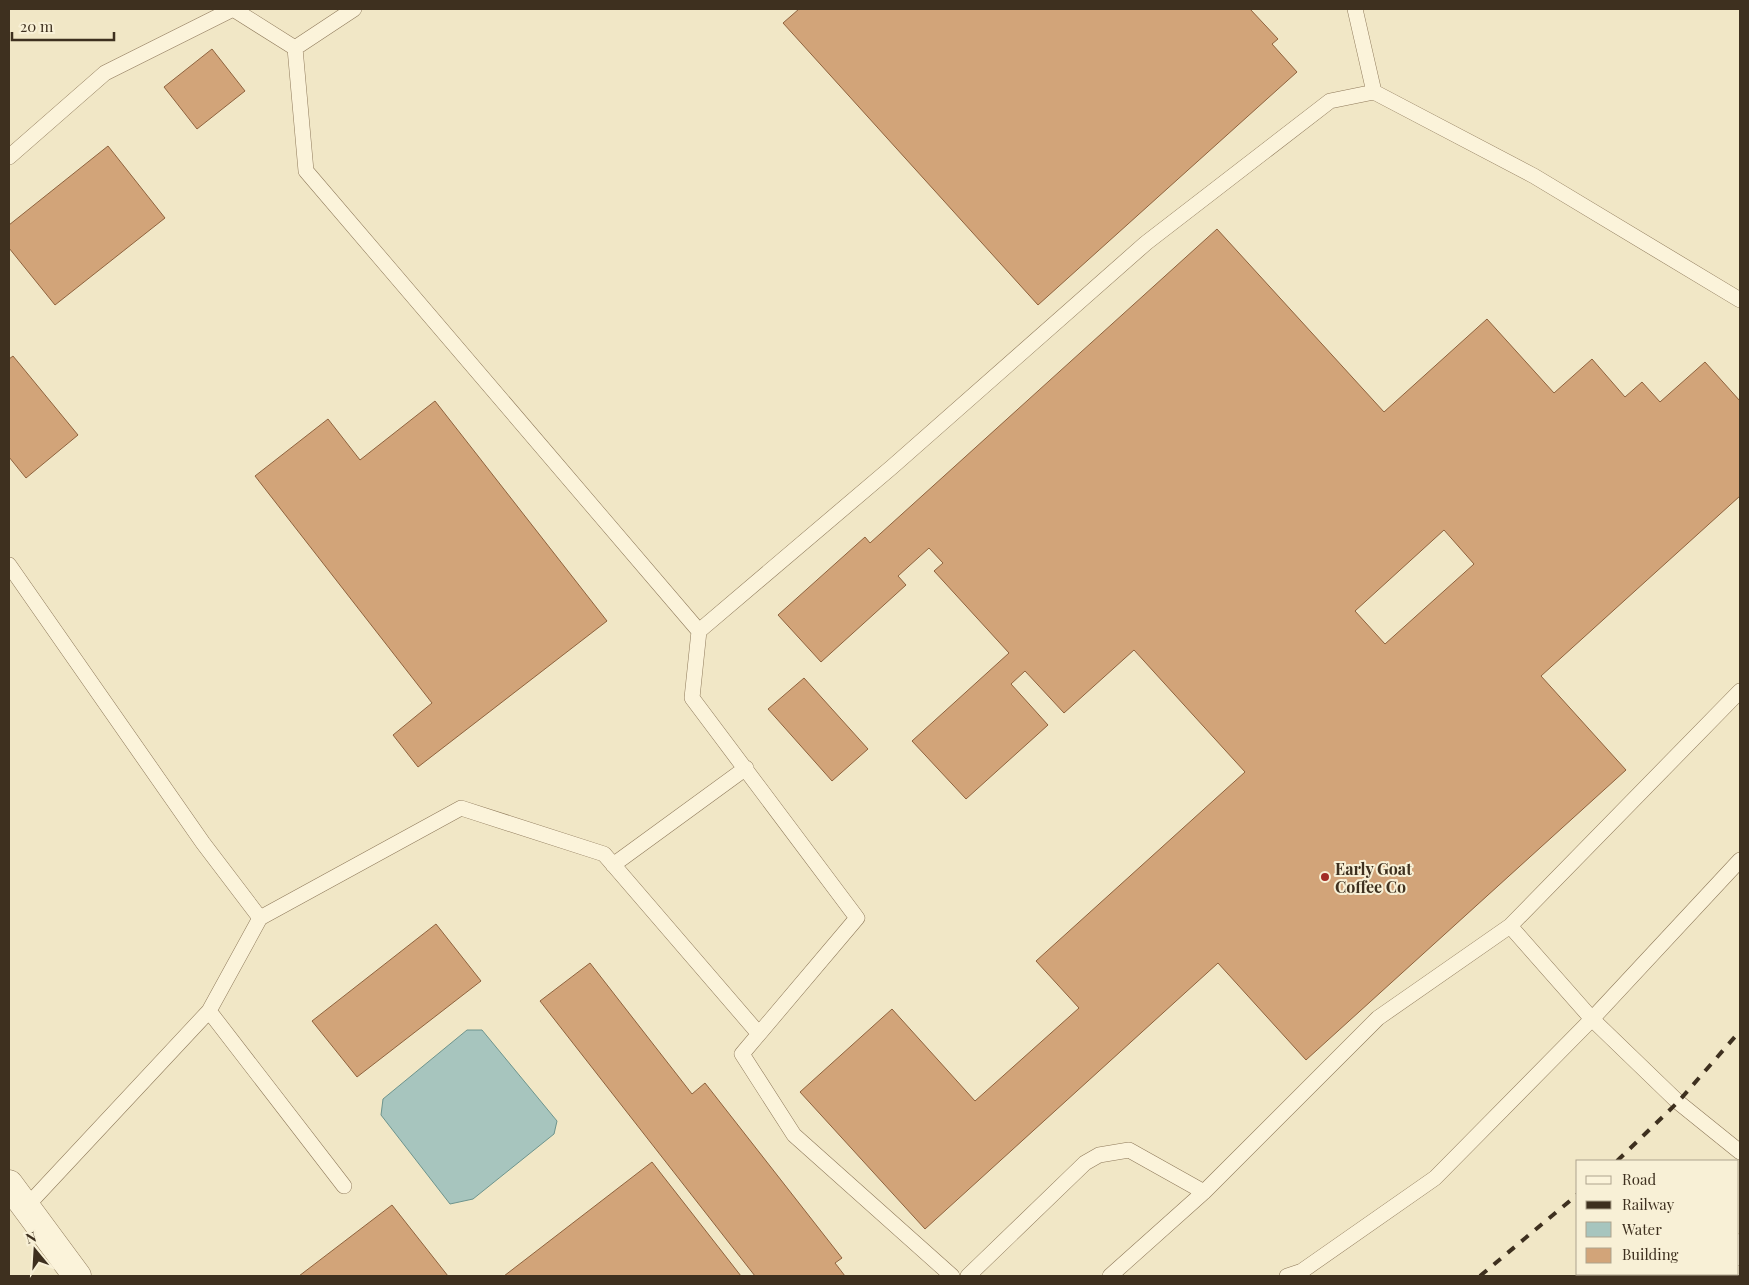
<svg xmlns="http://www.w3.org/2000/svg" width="1749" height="1285" viewBox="0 0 1749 1285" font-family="'Playfair Display',serif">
<rect width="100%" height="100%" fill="#f1e7c6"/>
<!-- water -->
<path fill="#a7c5be" stroke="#6d948d" d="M467,1030H482L557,1121L554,1134L473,1199L450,1204L381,1115L383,1099Z"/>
<!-- building -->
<path fill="#d2a479" stroke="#8f633e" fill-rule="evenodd" d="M799,9H1250L1278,39L1272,44L1297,72L1038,305L783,23Z
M212,49L245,91L197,129L164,87Z
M108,146L165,218L55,305L9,248V225Z
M1217,229L1384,412L1487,319L1554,393L1592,359L1625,397L1642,382L1660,402L1705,362L1740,401V496L1541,676L1626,770L1306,1060L1218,963L925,1229L800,1092L892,1009L975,1101L1079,1008L1036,961L1245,772L1134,650L1064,713L1025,671L1011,684L1048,725L966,799L912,741L1009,653L934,571L943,563L929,548L898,576L906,585L821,662L778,615L865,537L870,543ZM1444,530L1474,564L1385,644L1355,611Z
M13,356L78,435L26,478L9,457V359Z
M435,401L607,621L418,767L393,735L432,703L255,476L328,419L360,460Z
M804,678L868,749L832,781L768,709Z
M436,924L481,981L357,1077L312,1021Z
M590,963L692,1094L705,1083L842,1258L835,1263L845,1276H755L540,1001Z
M652,1162L741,1276H504Z
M392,1205L448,1276H299Z"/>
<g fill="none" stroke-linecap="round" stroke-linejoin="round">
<!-- service casing -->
<g stroke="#8e795a" stroke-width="16">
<path id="service" d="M354,9L295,48L306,171L699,631
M1355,9L1374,92
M9,157L105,73L233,9L295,48
M9,565L203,843L260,918L209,1011L25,1208
M613,865L746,768
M260,918L461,808L604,854L759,1034
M1510,926L1592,1019L1678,1102L1740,1152
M209,1011L344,1186
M952,1276L794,1135L742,1054L857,918L692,698L699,631L892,467L1146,243L1330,101L1374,92L1534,176L1740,300
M968,1276L1085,1163L1099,1155L1129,1150L1204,1192
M1110,1276L1204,1192L1378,1018L1510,926L1740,691
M1287,1276L1302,1271L1435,1178L1592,1019L1740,860"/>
</g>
<!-- minor casing -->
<g stroke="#8e795a" stroke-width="29">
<path id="minor" d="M9,1184L77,1276"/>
</g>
<!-- tertiary casing -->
<g stroke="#8e795a" stroke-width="29">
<path id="tertiary" d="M1738,1251L1740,1248
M1718,1276L1720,1274"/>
</g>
<!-- service -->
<use href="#service" stroke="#fbf3da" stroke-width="15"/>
<!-- minor -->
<use href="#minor" stroke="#fbf3da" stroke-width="28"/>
<!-- tertiary -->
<use href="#tertiary" stroke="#fbf3da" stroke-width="28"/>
<!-- rail -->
<path stroke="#3e301f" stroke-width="4" stroke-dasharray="9 9" stroke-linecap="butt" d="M1617,1161L1678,1102L1740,1031
M1480,1276L1578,1194"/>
</g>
<!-- markers -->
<circle fill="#a22c25" stroke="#f8f0d6" stroke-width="2" cx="1325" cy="877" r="5"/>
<g text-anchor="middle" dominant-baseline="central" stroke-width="4" stroke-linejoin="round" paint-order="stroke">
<!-- poi labels -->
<g font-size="16" font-weight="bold" fill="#3e301f" stroke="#f8f0d6" text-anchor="start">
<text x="1335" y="868">Early Goat<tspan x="1335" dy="18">Coffee Co</tspan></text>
</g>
</g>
<!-- border -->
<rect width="1749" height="1285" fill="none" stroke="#3e301f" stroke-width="20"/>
<!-- legend -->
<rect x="1576" y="1160" width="162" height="115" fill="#f8f0d6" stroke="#aea38d"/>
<rect x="1586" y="1176" width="25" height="8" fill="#fbf3da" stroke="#aea38d"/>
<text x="1622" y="1185" font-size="15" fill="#3e301f">Road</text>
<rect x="1586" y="1201" width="25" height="8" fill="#3e301f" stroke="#aea38d"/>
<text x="1622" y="1210" font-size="15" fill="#3e301f">Railway</text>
<rect x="1586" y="1222" width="25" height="15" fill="#a7c5be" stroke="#aea38d"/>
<text x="1622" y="1235" font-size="15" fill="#3e301f">Water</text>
<rect x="1586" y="1248" width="25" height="15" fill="#d2a479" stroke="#aea38d"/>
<text x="1622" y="1260" font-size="15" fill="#3e301f">Building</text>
<!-- north arrow -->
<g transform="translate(35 1250) rotate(342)" stroke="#f8f0d6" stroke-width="4" paint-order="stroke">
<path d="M0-4L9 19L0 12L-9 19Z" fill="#3e301f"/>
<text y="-8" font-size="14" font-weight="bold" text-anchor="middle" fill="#3e301f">N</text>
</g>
<!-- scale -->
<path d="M12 32v8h102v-8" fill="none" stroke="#3e301f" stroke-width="2.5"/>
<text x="20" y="32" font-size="15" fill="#3e301f" stroke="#f8f0d6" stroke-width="4" paint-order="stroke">20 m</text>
</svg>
